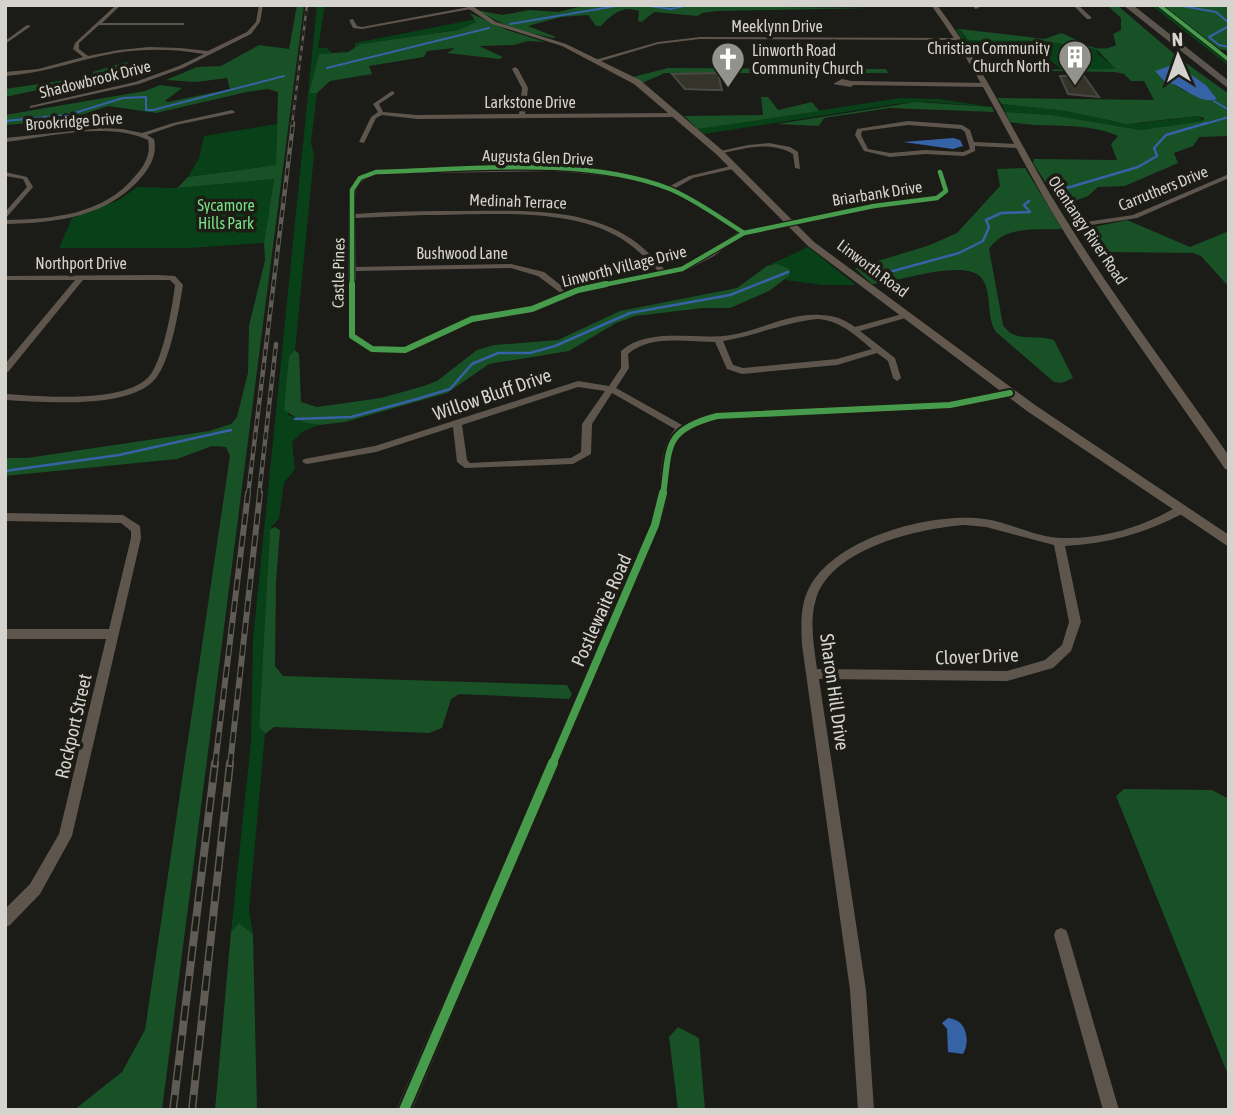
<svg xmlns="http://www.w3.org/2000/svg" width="1234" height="1115" viewBox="0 0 1234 1115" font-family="'Asap Condensed',sans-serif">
<rect width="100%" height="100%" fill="#1b1b17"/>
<!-- green -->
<path fill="#084018" d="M317,5H324V11L318,48H327L332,53L319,54L309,93H317L311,143L314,155L295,350L289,356L288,415L319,425L302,432L292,442L295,469L284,483L279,518L270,529L259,727L265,734L249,910L253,934L239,923L231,932L251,741L253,639Z
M1151,5H1229L1214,49L1229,60V66Z
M476,19V22L458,30L361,44L355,49V43Z
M955,29H960L966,39L1044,41L1096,49L1098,54L1117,69L1062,70L1045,56H974Z
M900,98L939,99L992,107L928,102L896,104L704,134L698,129Z
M1002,104L1065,111L1117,122L1141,123L1197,116L1204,121L1141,130L1052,115L1005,112Z
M277,124L276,165L188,177L199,158L204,136Z
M274,179L264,243L190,248H59L72,218L119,200L137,187L177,188Z
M808,247L856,285H823L785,280L789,276L776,264L767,266Z"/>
<!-- forest -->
<path fill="#185126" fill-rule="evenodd" d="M297,5H304L162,1110H74L122,1072L145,1030L230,456L226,447L212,446L177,459L5,476V458H27L209,431L231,424L237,417L248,373L249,326L265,260L264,243L274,179L177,188L188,177L276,165L278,92L268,89L247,92L156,113L108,106L66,120L5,125V115L145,91L160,85L182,88L165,101L168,102L230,89L227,78L196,82L166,80L197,67L221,66L259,45L289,49Z
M587,5L872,8L717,11L702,13L698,16L654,12L642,22L638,21L639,11C622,5 611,15 601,26H596L588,15L561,17L528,26L556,37L553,38L513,29L476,10L502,15L529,10L558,12Z
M1107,5H1117L1179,58L1229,94V136L1199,137L1193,146L1174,153L1178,163L1125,186L1098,187L1088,196L1072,202L1088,219L1071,222L1033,163L1034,159L1117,160L1111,144L1118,136C1085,121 1045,129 1010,122L1005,112L1052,115L1141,130L1203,121L1204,118L1197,116L1127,124L1065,111L1002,104L997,98L1154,100L1144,81H1131L1124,74L1115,72L990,70L1116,69L1096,49L1044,41L971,40L967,39L960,29L1045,39L1061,33C1080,39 1094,56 1116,45L1113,34L1121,30V18ZM1175,65L1206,85L1217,99C1204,104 1164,81 1156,71Z
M1159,5H1229V51L1213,48Z
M470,13L507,30L545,42L528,41L514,45L479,46L503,57L499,59L447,53L455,48L427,51L424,57L369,66L372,74L330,81L317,93H309L319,54L348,52L361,44L458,30L476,22Z
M126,62L129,64L118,73L5,97V89L92,76L93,72Z
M668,68L886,69L888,73H665L642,83L633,77Z
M761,97H768L778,110L812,102L819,111L698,129L684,116L763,115Z
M916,102L992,107L994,112L890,108L824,118L819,126L777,124Z
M1025,168L1062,229C1037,230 1005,225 989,249L1003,325C1015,344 1035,333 1054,340L1073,378L1062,383L1054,382L996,332C986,317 992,295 983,280C969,256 896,283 872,284L855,268L930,245L957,233L1000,186L997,169Z
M1127,220L1190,247L1229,231V287L1201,256L1193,253L1106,252L1089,248L1082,233L1084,229Z
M776,264L790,269L789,276L769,291L730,308H703L635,316L616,323L569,351L489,364L447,393L345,422L319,425L303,422L284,410L289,356L295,350L299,354L301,402L317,407L381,398L424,386L437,381L477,350L494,345L558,340L620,311L737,288L767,266Z
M275,527L280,530L276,582L275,666L283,676L567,685L572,694L569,699L459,694L451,699L442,728L429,733L274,727L265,734L259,727L270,529Z
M1124,789L1212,790L1229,799V1077L1116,796Z
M239,923L253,934L257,1110H215L231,932Z
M678,1027L699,1038L705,1110H678L669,1037Z"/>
<!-- water -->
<path fill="#3662a6" d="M1175,64L1206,85L1217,99C1200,106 1182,84 1165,82L1155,71Z
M953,138L960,140L963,146L953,149L903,142Z
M948,1018C966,1019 971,1040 963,1054L948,1052L947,1029L942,1023Z"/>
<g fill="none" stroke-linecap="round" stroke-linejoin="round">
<!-- stream-far1 -->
<path stroke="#3662a6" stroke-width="2" d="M641,5L671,9L688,5
M1176,5L1216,12L1229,23
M510,24L622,5
M1229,26L1209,37L1219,45L1229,47
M327,68L489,28
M1214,101L1229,110
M5,121L68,115L123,98L146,97V110H153L284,76
M1201,125L1229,117"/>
<!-- stream -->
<path stroke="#3662a6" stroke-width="2.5" d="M1060,190L1138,167L1157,156L1154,148L1166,135L1207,123
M871,277L959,253L983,241L989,227L986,220L1001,213L1030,212L1024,205L1029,201
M295,419L351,417L417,399L450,389L472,364L498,353H530L555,346L630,313L730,295L788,272
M5,471L119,455L231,430"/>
</g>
<!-- building -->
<path fill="#35342b" stroke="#494845" stroke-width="2" d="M718,73L722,90H713L685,89L672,74Z
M1060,76H1084L1099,97L1068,94Z"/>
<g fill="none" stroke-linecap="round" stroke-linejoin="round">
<!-- minor -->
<path fill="#5e564d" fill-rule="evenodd" d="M5,5H14L5,8Z
M116,5H121L102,23H183L185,24L183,25H99L79,43V49L88,56L119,50L149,47L180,48L208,51L247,32L256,22L259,5H263L260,22L251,34L183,68L139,84L30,108V106L135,82L179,66L204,54C170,48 134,48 101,56C69,63 38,74 5,76V72L38,69L83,57L73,49L75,43Z
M973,5H977L979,8L975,9Z
M1073,5H1078L1091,17V19H1087Z
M469,7L471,9L362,29L353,28L349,20L353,19L357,26L362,27Z
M27,25L31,26L5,44V41Z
M700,37L959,38L961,39L959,40L700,39L658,44L598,62L595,60L658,42Z
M515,67L518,69L528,88L525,114L678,113L681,115L678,117L417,119L382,115L376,118L364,143L359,142L371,117L378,112L373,104L392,91L394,92V94L379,104L383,112L417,115L519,114L522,88L512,69Z
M842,79L851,81L986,83L989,85L986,87L853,85L851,87L833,84Z
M232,110L235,112L234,113L176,125L147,135L154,139C157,152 152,164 144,174C110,217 57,223 5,224V220C53,219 104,215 136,175C145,165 151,154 148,140C108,121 48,137 5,142V138L102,128L122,129L142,133L173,123Z
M908,121L962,125L970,130L974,142L1017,144L1020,146L1017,148L975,146V151L964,156L925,154L890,157L864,151L855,135L857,129ZM908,125L961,129L965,132L970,149L963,152L925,150L890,153L868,149L861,135L862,131Z
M769,143L790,147L798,152L800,169L795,168L793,154C770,140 743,149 719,154L716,152L748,145Z
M735,165L738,167L737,168L693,178L674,189L704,205L745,230L874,204L935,196L943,190L937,172L940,170L943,172L949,191L937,200L874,208L740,236L714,256L685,271L580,292L532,311L474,321L405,353L369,351L348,336L349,190L358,177L376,170L554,167L610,172L668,187L689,176ZM554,171C591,174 632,177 667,190C692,200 715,217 738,232L708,252L680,267L665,270C653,257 641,244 625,235C577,207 516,211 463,211C427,211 391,211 355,214C355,190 353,183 377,174ZM424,215C485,215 569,206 622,239C636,248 647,259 659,272L578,288L568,291L544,272L511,264L356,267L355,218ZM511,268L538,276L562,294L530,307L469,317L404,347H374L356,335V271Z
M5,172L27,177L33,187L5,219V212L27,187L23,179L5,176Z
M1229,174V178L1137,218L1065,229L1062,227L1065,225L1133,215Z
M157,275L175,276L183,285C179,309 171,359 156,378C131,410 43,402 5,400V394C39,396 129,405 151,374C164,354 172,309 175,285L170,280H83L8,372L5,373V364L75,280H5V276Z
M906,313L910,315L909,317L860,331L895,358L901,378L897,381L893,378L888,361L877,353L837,365L742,374L727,369L715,342C688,342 650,334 628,354L629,368L616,388L682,425L697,418L717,413L950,402L1010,390L1014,393L1010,396L950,408L717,419L691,427L682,433L677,440L671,458L668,497L660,525L412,1110H396L650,525C653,514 657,504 659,492C662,469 660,448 675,429L612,393L592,424L591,454L573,464L465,468L457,462L453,427L376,452L307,464L304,463L302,461L304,459L375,446L578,381L609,386L621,368V351C650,326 696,341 731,335C761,330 789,313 820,315C833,315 844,319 855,327ZM818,319C841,321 855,335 872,349L837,359L743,368L733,365L723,341C755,336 785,322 818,319ZM578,387L605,391L582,424L581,452L571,458L470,463L467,460L462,425Z
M1180,506L1185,510L1184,513C1146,533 1107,544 1065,546L1081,622L1071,651L1053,668L1007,681L819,679L866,990L874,1110H858L850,990L802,645C801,625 800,606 809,588C836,537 932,512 985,519C1012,523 1036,538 1063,538C1093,539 1124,532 1151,520C1161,516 1170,510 1180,506ZM965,525L986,527L1054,545L1069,622L1062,645L1045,660L1007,671L817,669C814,646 809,621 816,599C831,548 920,528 965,525Z
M5,513L123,515L140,526L141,538L72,836L40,894L10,925L5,927V909L30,884L59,834L106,639H5V629H109L131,538V531L121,523L5,521Z
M1061,928L1066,930L1068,935L1119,1110H1103L1054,935L1056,930Z"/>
<!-- secondary -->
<path fill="#62584d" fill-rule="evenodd" d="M463,5H471L496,22L566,44L640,80L722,150L814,242L1035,405L1229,535V547L1027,411L808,246L716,154L634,84L562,46L492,24Z
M931,5H937C987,70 1019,146 1063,215C1114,298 1174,376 1229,456V470L1225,469C1167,383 1105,301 1052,212C1011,143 979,70 931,5Z"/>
<!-- motorway -->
<path fill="#5c554d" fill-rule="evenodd" d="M1123,5H1133L1229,81V89Z"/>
<!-- rail-far3 casing -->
<g stroke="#5f5b55" stroke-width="2.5">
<path id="rail-far3" d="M292,125L307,5"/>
</g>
<!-- rail-far2 casing -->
<g stroke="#5f5b55" stroke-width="4.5">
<path id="rail-far2" d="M248,495L293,123
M259,495L276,344"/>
</g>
<!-- rail-far1 casing -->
<g stroke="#5f5b55" stroke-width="6">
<path id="rail-far1" d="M215,765L248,493
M230,765L260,493"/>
</g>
<!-- rail casing -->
<g stroke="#5f5b55" stroke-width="8">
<path id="rail" d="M173,1110L215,763
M192,1110L230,763"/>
</g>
<!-- rail-far3 -->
<use href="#rail-far3" stroke="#1d1c15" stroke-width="2" stroke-dasharray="5" stroke-linecap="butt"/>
<!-- rail-far2 -->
<use href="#rail-far2" stroke="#1d1c15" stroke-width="2.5" stroke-dasharray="7" stroke-linecap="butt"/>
<!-- rail-far1 -->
<use href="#rail-far1" stroke="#1d1c15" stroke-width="3.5" stroke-dasharray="11" stroke-linecap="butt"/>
<!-- rail -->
<use href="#rail" stroke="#1d1c15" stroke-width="5" stroke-dasharray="15" stroke-linecap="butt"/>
<!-- cycleway-far4 casing -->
<g stroke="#1d1c15" stroke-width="5">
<path id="cycleway-far4" d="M1159,5L1229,60"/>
</g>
<!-- cycleway-far3 casing -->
<g stroke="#1d1c15" stroke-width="7">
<path id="cycleway-far3" d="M744,233L874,206L937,198L946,191L940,172
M352,286V190L360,178L376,172C467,170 583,155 670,189C696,200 720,218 744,233
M598,286L682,269L744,233"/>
</g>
<!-- cycleway-far2 casing -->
<g stroke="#1d1c15" stroke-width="10">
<path id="cycleway-far2" d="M352,284V336L372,349L405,350L472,319L532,309L578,290L606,284
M663,495C670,447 663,430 717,416L950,405L1010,393"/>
</g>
<!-- cycleway-far1 casing -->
<g stroke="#1d1c15" stroke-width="12">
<path id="cycleway-far1" d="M552,765L655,525L663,493"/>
</g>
<!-- cycleway casing -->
<g stroke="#1d1c15" stroke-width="14">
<path id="cycleway" d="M404,1110L553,763"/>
</g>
<!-- cycleway-far4 -->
<use href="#cycleway-far4" stroke="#469c4c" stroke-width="3.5"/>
<!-- cycleway-far3 -->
<use href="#cycleway-far3" stroke="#469c4c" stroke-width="4.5"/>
<!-- cycleway-far2 -->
<use href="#cycleway-far2" stroke="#469c4c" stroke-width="6"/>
<!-- cycleway-far1 -->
<use href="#cycleway-far1" stroke="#469c4c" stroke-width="8"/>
<!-- cycleway -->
<use href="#cycleway" stroke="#469c4c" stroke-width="10"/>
</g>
<!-- icons -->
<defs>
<g id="building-pin" transform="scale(1.75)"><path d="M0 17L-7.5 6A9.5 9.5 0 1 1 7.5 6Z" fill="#93938e" stroke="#1d1c15"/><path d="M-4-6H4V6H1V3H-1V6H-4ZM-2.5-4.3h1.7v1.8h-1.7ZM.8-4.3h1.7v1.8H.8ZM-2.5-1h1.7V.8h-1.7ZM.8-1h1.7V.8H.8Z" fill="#fff"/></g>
<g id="church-pin" transform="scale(1.75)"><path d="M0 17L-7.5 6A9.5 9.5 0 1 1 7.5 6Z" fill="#93938e" stroke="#1d1c15"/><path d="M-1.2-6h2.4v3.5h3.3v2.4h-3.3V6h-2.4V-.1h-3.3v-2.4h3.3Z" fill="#fff"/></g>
</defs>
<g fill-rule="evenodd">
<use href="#building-pin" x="1075" y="57"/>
<use href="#church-pin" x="728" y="59"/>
</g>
<g text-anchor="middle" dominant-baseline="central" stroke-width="7" stroke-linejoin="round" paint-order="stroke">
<!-- far-street labels -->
<g font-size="16" fill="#d4d3ce" stroke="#1d1c15">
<text x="777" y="26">Meeklynn Drive</text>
<text transform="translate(95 79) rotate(-14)">Shadowbrook Drive</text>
<text x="530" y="102">Larkstone Drive</text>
<text transform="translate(74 121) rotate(-4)">Brookridge Drive</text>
<text transform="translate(538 157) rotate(2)">Augusta Glen Drive</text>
<text transform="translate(1163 188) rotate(-22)">Carruthers Drive</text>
<text transform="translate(877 193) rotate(-9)">Briarbank Drive</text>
<text transform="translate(518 201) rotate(2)">Medinah Terrace</text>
<text transform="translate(1088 230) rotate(56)">Olentangy River Road</text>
<text x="462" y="253">Bushwood Lane</text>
<text x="81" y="263">Northport Drive</text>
<text transform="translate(624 266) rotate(-14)">Linworth Village Drive</text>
<text transform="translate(873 268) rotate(37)">Linworth Road</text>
<text transform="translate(338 273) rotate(-89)">Castle Pines</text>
</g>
<!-- far-poi labels -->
<g font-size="16" fill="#d4d3ce" stroke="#1d1c15" text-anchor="end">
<text x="1050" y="48">Christian Community<tspan x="1050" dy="18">Church North</tspan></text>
<text x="752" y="50" text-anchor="start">Linworth Road<tspan x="752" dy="18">Community Church</tspan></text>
</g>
<!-- far-park labels -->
<g font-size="16" fill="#77e288" stroke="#1d1c15">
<text x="226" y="205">Sycamore<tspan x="226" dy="18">Hills Park</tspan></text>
</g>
<!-- street labels -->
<g font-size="19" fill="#d4d3ce" stroke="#1d1c15">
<text transform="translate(492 394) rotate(-19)">Willow Bluff Drive</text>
<text transform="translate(601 610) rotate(-66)">Postlewaite Road</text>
<text transform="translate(977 656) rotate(-2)">Clover Drive</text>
<text transform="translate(835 692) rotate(82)">Sharon Hill Drive</text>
<text transform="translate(73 726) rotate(-77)">Rockport Street</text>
</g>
</g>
<!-- border -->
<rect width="1234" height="1115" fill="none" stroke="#d4d3ce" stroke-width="14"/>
<!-- north arrow -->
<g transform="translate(1178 56) rotate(358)" stroke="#1d1c15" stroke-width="5" paint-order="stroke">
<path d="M0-5L12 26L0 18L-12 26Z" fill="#d4d3ce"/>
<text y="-10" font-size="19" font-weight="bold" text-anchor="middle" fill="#d4d3ce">N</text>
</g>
</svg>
